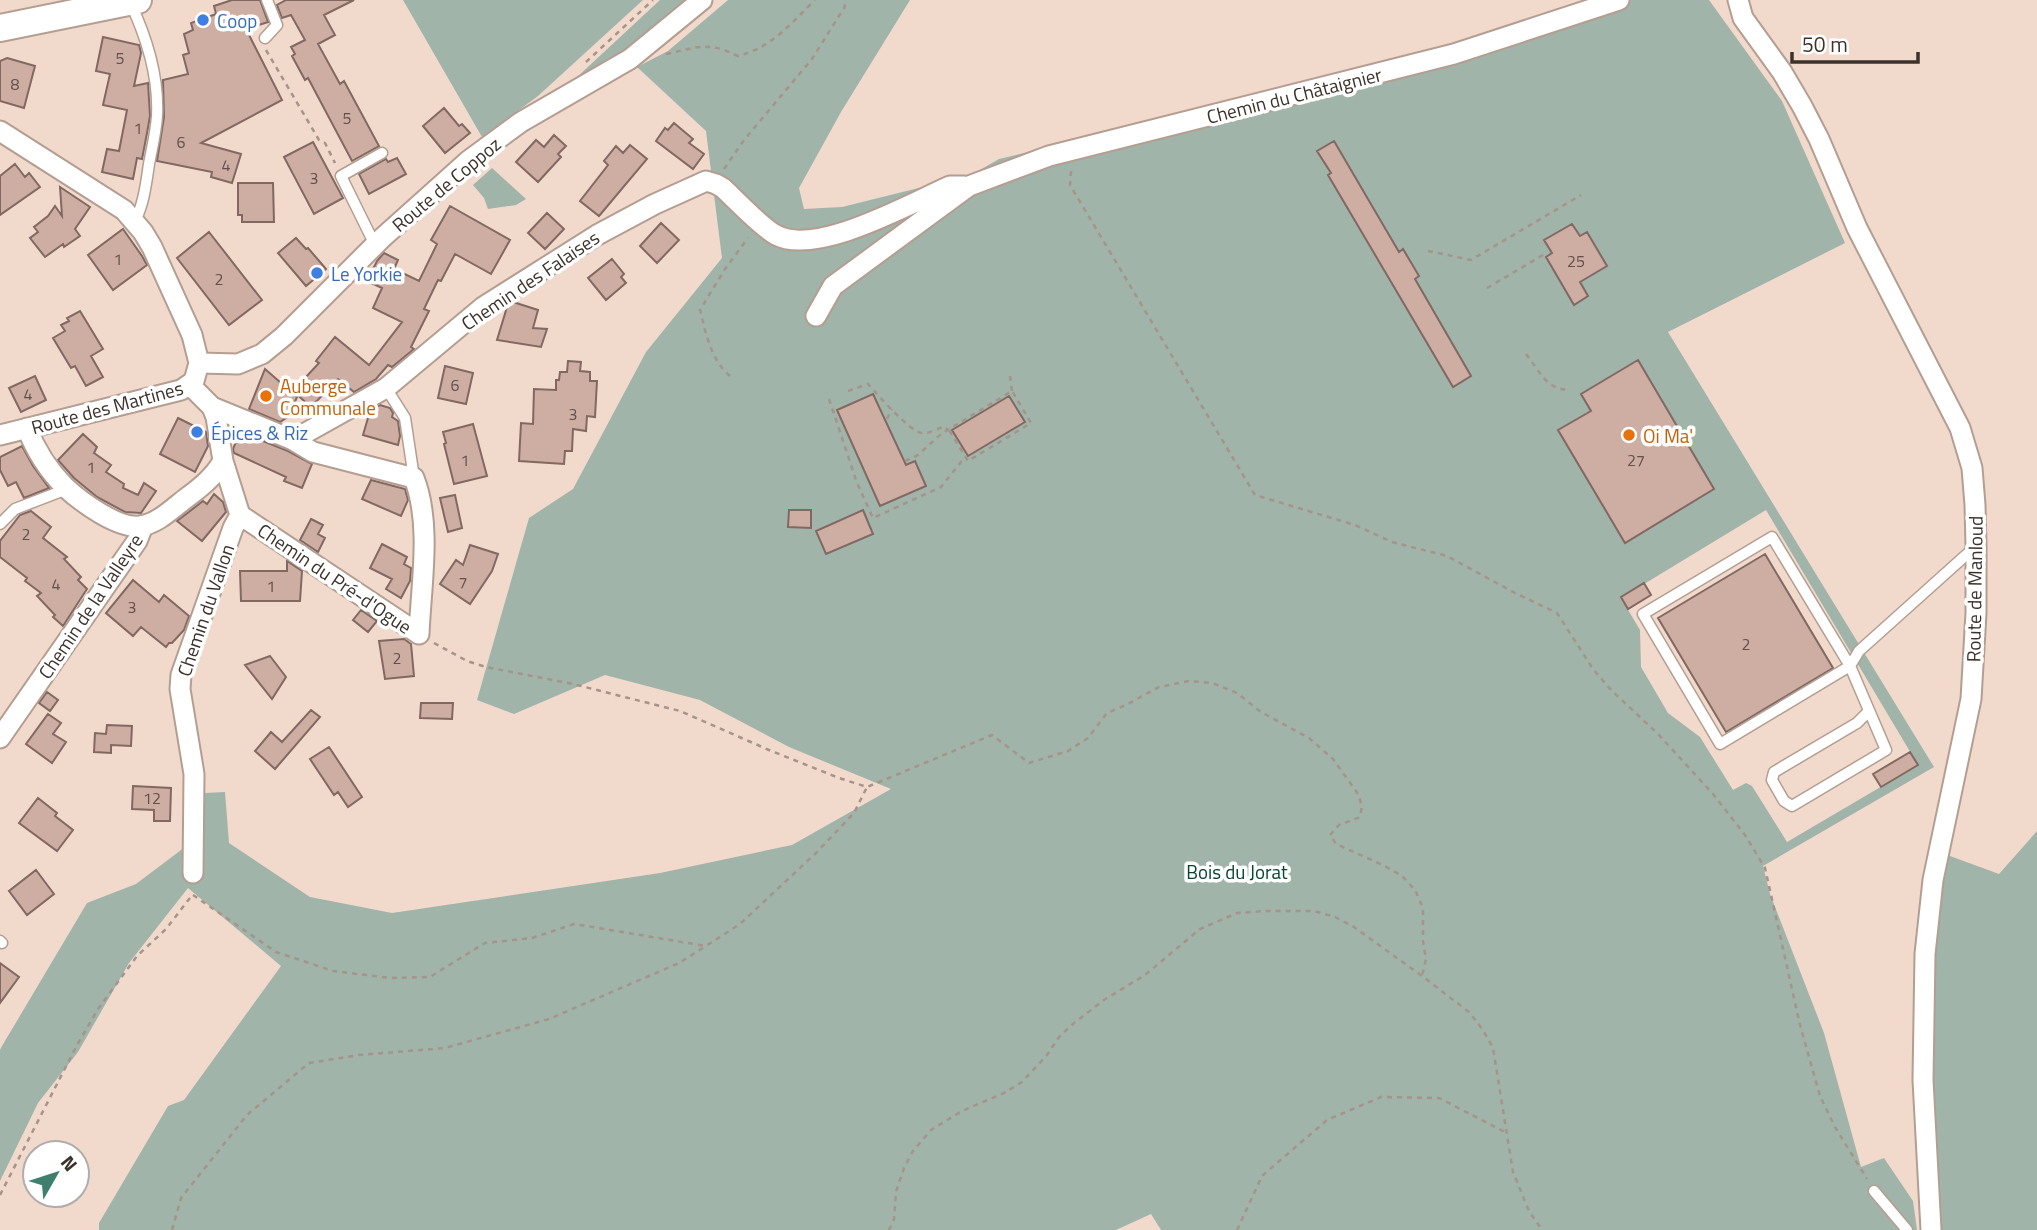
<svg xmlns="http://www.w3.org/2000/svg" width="2037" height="1230" viewBox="0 0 2037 1230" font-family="'Titillium Web',sans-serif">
<rect width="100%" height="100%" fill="#f1dacc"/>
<!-- green -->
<path fill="#a0b4a9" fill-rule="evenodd" d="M403,0H643L538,96L482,137Z
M660,0H697L632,49L580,80L576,78Z
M728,0H910L841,112L799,188L804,209L842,207L971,175L999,159L1403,62L1595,0H1709L1782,101L1845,243L1668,332L1934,767L1763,866L1770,894L1824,1033L1861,1167L1884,1158L1913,1201L1917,1230H1161L1151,1214L1116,1230H99V1223L168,1106L184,1100L281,966L188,888L129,963L78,1052L38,1103L0,1181V1050L2,1046L87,903L136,884L189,844L205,793L225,792L229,843L310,897L392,913L660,873L792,845L891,789L789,747L700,700L605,675L514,714L477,700L529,518L573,489L646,352L722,258L706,131L637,67L668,51ZM1766,510L1918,765L1787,842L1752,786L1746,783L1733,790L1700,737L1668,713L1641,667L1640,630L1621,598Z
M492,168L526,199L516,205L488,209L484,198L473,185Z
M2037,831V1230H1931L1923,1080L1939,852L1999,874Z"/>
<!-- building -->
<path fill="#ceada3" stroke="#816962" stroke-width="2" d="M232,0H260L268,22L246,29L282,100L201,143L241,154L232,183L211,177L212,172L157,161L164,117L163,80L188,74L183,55L189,53L184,34L193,30L191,23L216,14L214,6Z
M286,0H354L324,15L335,35L318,44L340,84L344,81L379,146L352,161L308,78L305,80L292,56L295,54L291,47L305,40L291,15L282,18L277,5Z
M103,37L139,45L141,53L134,86L148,83L150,116L147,133L142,159L137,158L133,179L102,172L107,149L119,151L127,110L103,105L110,74L96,71Z
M7,58L35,66L24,108L0,101V61Z
M444,108L459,126L462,124L470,133L445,153L423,126Z
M674,123L693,139L689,143L704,154L693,169L656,141L665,128L668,130Z
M554,135L566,146L558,154L561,157L538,182L516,162L536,140L544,147Z
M1334,141L1399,252L1403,249L1419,276L1415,279L1471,376L1453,387L1328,175L1331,173L1317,151Z
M313,142L343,198L314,214L284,157Z
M630,145L647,159L599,216L580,201L608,165L604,161L616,146L623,153Z
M397,158L406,174L369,194L359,174L386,159L388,162Z
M15,164L25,177L29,173L40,187L0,215V176Z
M238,183H273L274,222H242V215H238Z
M60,187L90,207L75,229L80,236L64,247L63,244L45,257L30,238L38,232L34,227L48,216L55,206L62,216Z
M450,206L510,240L491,274L455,254L441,281L438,280L424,309L429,311L411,347L414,349L392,367L388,365L376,379L354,392L338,379L311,407L293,391L319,363L316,361L335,337L369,365L402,322L373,308L382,288L367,281L377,261L384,253L398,260L394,269L419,281L437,244L431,240Z
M547,213L564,229L545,249L528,233Z
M661,223L679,240L657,263L640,246Z
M1572,224L1580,236L1587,232L1607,266L1580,282L1588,296L1574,305L1546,257L1552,253L1544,240Z
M123,229L142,256L147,265L113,290L88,255Z
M209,232L262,300L229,325L177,258Z
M296,238L306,249L308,248L326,269L306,286L278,253Z
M612,259L624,274L621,277L626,283L606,300L588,278Z
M513,302L538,310L533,328L547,329L541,347L497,340L507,307Z
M80,311L103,349L91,356L103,377L86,386L75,366L71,368L53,338L65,331L61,325L69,321L67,318Z
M1638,360L1714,489L1625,543L1558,430L1591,411L1581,394Z
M568,361L581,362L580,371L590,372V381H597L595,417L587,416L586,431L573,429L572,451H565L564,464L519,461L521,423L533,424L534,389L556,390V380H559L560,372H567Z
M445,366L473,373L466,404L438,398Z
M265,369L297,397L289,416L280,422L249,409Z
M35,376L46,400L21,412L9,388Z
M873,394L906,465L915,461L926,486L880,506L837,410Z
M1009,396L1025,422L968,456L952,430Z
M380,405L390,408L393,413L392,417L398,421L400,436L398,445L363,435L370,411Z
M178,418L206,432L208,446L195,472L160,454Z
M473,424L487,476L454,484L444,444L446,443L443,432Z
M240,432L288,451L312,464L302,488L284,481L286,477L234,453L233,449Z
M83,434L97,447L94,453L111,465L106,472L124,484L123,488L138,495L144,483L156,491L141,513L125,512L97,497L74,478L58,460Z
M22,446L33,466L49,488L24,498L16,482L8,486L0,470V457Z
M371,480L405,489L408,500L401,516L362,499Z
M214,494L223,502L226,512L202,541L177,521L203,501L207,504Z
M455,495L462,528L448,532L440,498Z
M789,510H811V528L788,527Z
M863,510L873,534L826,554L816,531Z
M31,511L51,527L43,538L67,557L64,559L81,577L78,580L87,589L63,626L53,617L55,615L37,596L41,593L25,581L27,578L0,557V541L20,515Z
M311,519L323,525L318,534L325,538L318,552L300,540Z
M382,544L407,557L404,564L411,568L410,581L401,598L386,589L392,579L370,568Z
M470,545L498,554L492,571L470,604L440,584L456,560L463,565Z
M1765,554L1833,668L1726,732L1658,618Z
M287,561L302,571L300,601H241L240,571H287Z
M133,580L159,602L164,595L189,616L184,630L172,643H169L166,647L141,627L133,636L106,613Z
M1644,583L1651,595L1628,609L1621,597Z
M361,610L377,621L368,632L353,620Z
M404,639L411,644L414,676L385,679L379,641Z
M270,656L286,677L272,699L245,665Z
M47,692L58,700L50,711L39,703Z
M421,703H453L452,719L420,718Z
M311,710L320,717L275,769L255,751L271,732L282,742Z
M48,714L61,723L53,734L66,742L52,763L26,744Z
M107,725L132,726L131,746L111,745V753L94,752L95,733L106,734Z
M329,747L362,797L348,807L338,792L334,795L310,759Z
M1910,752L1918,765L1881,787L1873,774Z
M133,786L171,788L170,821H154V810L132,809Z
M38,798L57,813L55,816L73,830L57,851L19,823Z
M36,870L54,894L27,915L9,891Z
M0,963L19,977L0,1003Z"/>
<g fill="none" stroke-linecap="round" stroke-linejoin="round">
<!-- lane casing -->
<g stroke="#b49e91" stroke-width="13">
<path id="lane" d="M130,2C147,38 159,76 157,116C156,132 152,148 149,164C146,184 144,203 135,221
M265,38L277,25L267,0
M375,245L341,176L382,153
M386,388L405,418L414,478
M0,524L15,509L67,489
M1869,711L1857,723L1774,772L1772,780L1784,801L1792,806L1886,750L1850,666L1772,537L1643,614L1720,744L1850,666L1859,651L1975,547
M0,941L2,943
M1874,1191L1907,1230"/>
</g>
<!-- street casing -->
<g stroke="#b49e91" stroke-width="23">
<path id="street" d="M1738,0L1743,18L1782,72L1802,106L1819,139L1857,228L1960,428L1972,468L1975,505L1976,546V613L1971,699L1933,880L1925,954L1923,1080L1931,1230
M0,131L124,210L143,232L152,247L192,335L199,363L194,381L181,390L0,435
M816,316L833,286L969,186L1049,156L1454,54L1619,0
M199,363L238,364L262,354L284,336L381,239L468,161L521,122L630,59L702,0
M190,385L212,407L216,417L223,461L240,515L419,634
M212,407L293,440L313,452L414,478C432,524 421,585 419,634
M27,428C35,449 49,471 65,487C81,502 118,529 140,526C157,524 172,509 185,499C200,488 214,477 223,461
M293,440L386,388L483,307L597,235L655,204L706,181L716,184L723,188C737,201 761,227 776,235C816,257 911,203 950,186H964
M0,738L137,541L143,526
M193,873L194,774L180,689L181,675L233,528L240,515"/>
</g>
<!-- secondary casing -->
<g stroke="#b49e91" stroke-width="30">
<path id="secondary" d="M0,28L138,0"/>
</g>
<!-- path -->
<path stroke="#a59489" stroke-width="2.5" stroke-dasharray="5 5" stroke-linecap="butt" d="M266,50L319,140L325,143L335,163
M666,54C699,47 707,41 738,56C773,47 790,24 815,0
M586,62L653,0
M724,169L744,140L812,59L844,8L847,0
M1071,171L1070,185L1255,495L1355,525L1392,542L1447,556L1515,593L1557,613L1593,669L1611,690L1658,734L1713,794L1745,835L1765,868L1800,1025L1820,1096L1835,1127L1867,1179
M1428,251L1471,260L1581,195
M1487,288L1543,255
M1526,354C1539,370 1545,388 1567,390
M730,376C711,360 706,334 700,310L725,269L748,238
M1010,376L1012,391
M848,391L868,384C877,394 910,432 922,433C928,434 937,429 943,427L949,430
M829,399L857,483L873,518L941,487L965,457
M887,419L892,409
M905,461L918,455L941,434L1012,391L1031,423L968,461L949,430
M434,643L467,661L486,667L573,684L680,711L769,750L839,778L867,787L992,735L1029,763L1068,751L1088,738L1107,713L1126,705L1159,687L1189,681L1212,683L1237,693L1261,712L1309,738L1333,759L1358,794L1362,806L1360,817L1339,825L1330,835L1336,844L1383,865L1402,876L1415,890L1423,908V941L1426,959L1422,976
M193,895L276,952L333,971L391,978L430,977L485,943L532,938L574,924L706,946L740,924L816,853L854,813L867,787
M0,1195L77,1045L98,1009L137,956L166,929L193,894
M172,1230L181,1198L247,1115L309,1063L359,1055L445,1048L549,1019L679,963L706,946
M889,1230L894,1219L896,1192L904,1168L913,1151L931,1130L962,1111L1004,1093L1022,1082L1047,1055L1059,1037L1074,1023L1104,1000L1145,975L1200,929L1237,913L1266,911H1314L1335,917L1354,927L1422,976L1469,1012L1483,1030L1493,1048L1513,1172L1529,1211L1542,1230
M1237,1230L1262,1176L1327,1120L1381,1097L1439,1098L1505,1132"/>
<!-- lane -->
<use href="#lane" stroke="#fff" stroke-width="10"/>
<!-- street -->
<use href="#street" stroke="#fff" stroke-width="19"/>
<!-- secondary -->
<use href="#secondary" stroke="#fff" stroke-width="26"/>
</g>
<!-- markers -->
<g fill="#3f7fe0" stroke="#fff" stroke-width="2.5">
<circle cx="203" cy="20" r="7"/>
<circle cx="317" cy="273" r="7"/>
<circle cx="197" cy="432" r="7"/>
</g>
<g fill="#e8710a" stroke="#fff" stroke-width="2.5">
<circle cx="266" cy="396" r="7"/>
<circle cx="1629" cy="435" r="7"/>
</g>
<g text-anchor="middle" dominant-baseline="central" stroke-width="7" stroke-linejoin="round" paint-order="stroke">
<!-- number labels -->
<g font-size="16" fill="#60514a">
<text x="120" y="58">5</text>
<text x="15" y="84">8</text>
<text x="347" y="118">5</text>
<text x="138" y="128">1</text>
<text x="181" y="142">6</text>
<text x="226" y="165">4</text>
<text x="314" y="178">3</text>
<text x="118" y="259">1</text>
<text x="1576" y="261">25</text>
<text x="219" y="279">2</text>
<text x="455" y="385">6</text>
<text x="28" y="394">4</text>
<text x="573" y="414">3</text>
<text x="465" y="460">1</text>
<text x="1636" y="460">27</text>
<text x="91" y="467">1</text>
<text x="26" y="534">2</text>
<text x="463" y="582">7</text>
<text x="56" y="584">4</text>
<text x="271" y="586">1</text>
<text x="132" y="607">3</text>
<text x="1746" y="644">2</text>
<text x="397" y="658">2</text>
<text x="152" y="798">12</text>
</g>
<!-- shop labels -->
<g font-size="19" fill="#366cbe" stroke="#fff" text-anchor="start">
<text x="217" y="20">Coop</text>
<text x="331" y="273">Le Yorkie</text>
<text x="211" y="432">Épices &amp; Riz</text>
</g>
<!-- street labels -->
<g font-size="19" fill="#3b322c" stroke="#fff">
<text transform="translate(1294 95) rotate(-14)">Chemin du Châtaignier</text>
<text transform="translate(446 184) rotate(-40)">Route de Coppoz</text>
<text transform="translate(530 280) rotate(-34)">Chemin des Falaises</text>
<text transform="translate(107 407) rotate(-15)">Route des Martines</text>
<text transform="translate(335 578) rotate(34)">Chemin du Pré-d'Ogue</text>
<text transform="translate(1974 589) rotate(-89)">Route de Manloud</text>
<text transform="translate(90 606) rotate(-56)">Chemin de la Valleyre</text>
<text transform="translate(205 610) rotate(-71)">Chemin du Vallon</text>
</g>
<!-- food labels -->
<g font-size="19" fill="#c56008" stroke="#fff" text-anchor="start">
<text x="280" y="385">Auberge<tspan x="280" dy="22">Communale</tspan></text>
<text x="1643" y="435">Oi Ma'</text>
</g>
<!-- park labels -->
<g font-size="19" fill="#06442d" stroke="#fff">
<text x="1237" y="871">Bois du Jorat</text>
</g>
</g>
<!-- north arrow -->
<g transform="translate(56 1174) rotate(51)"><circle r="33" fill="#ffffff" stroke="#b1adab" stroke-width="2"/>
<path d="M0-5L12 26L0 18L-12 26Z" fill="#3f7f6d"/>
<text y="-10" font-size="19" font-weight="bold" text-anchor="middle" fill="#3b322c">N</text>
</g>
<!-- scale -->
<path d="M1792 52v10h126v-10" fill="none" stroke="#3b322c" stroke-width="3.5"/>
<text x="1802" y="52" font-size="21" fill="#3b322c" stroke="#ffffff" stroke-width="5" paint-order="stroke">50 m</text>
</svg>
